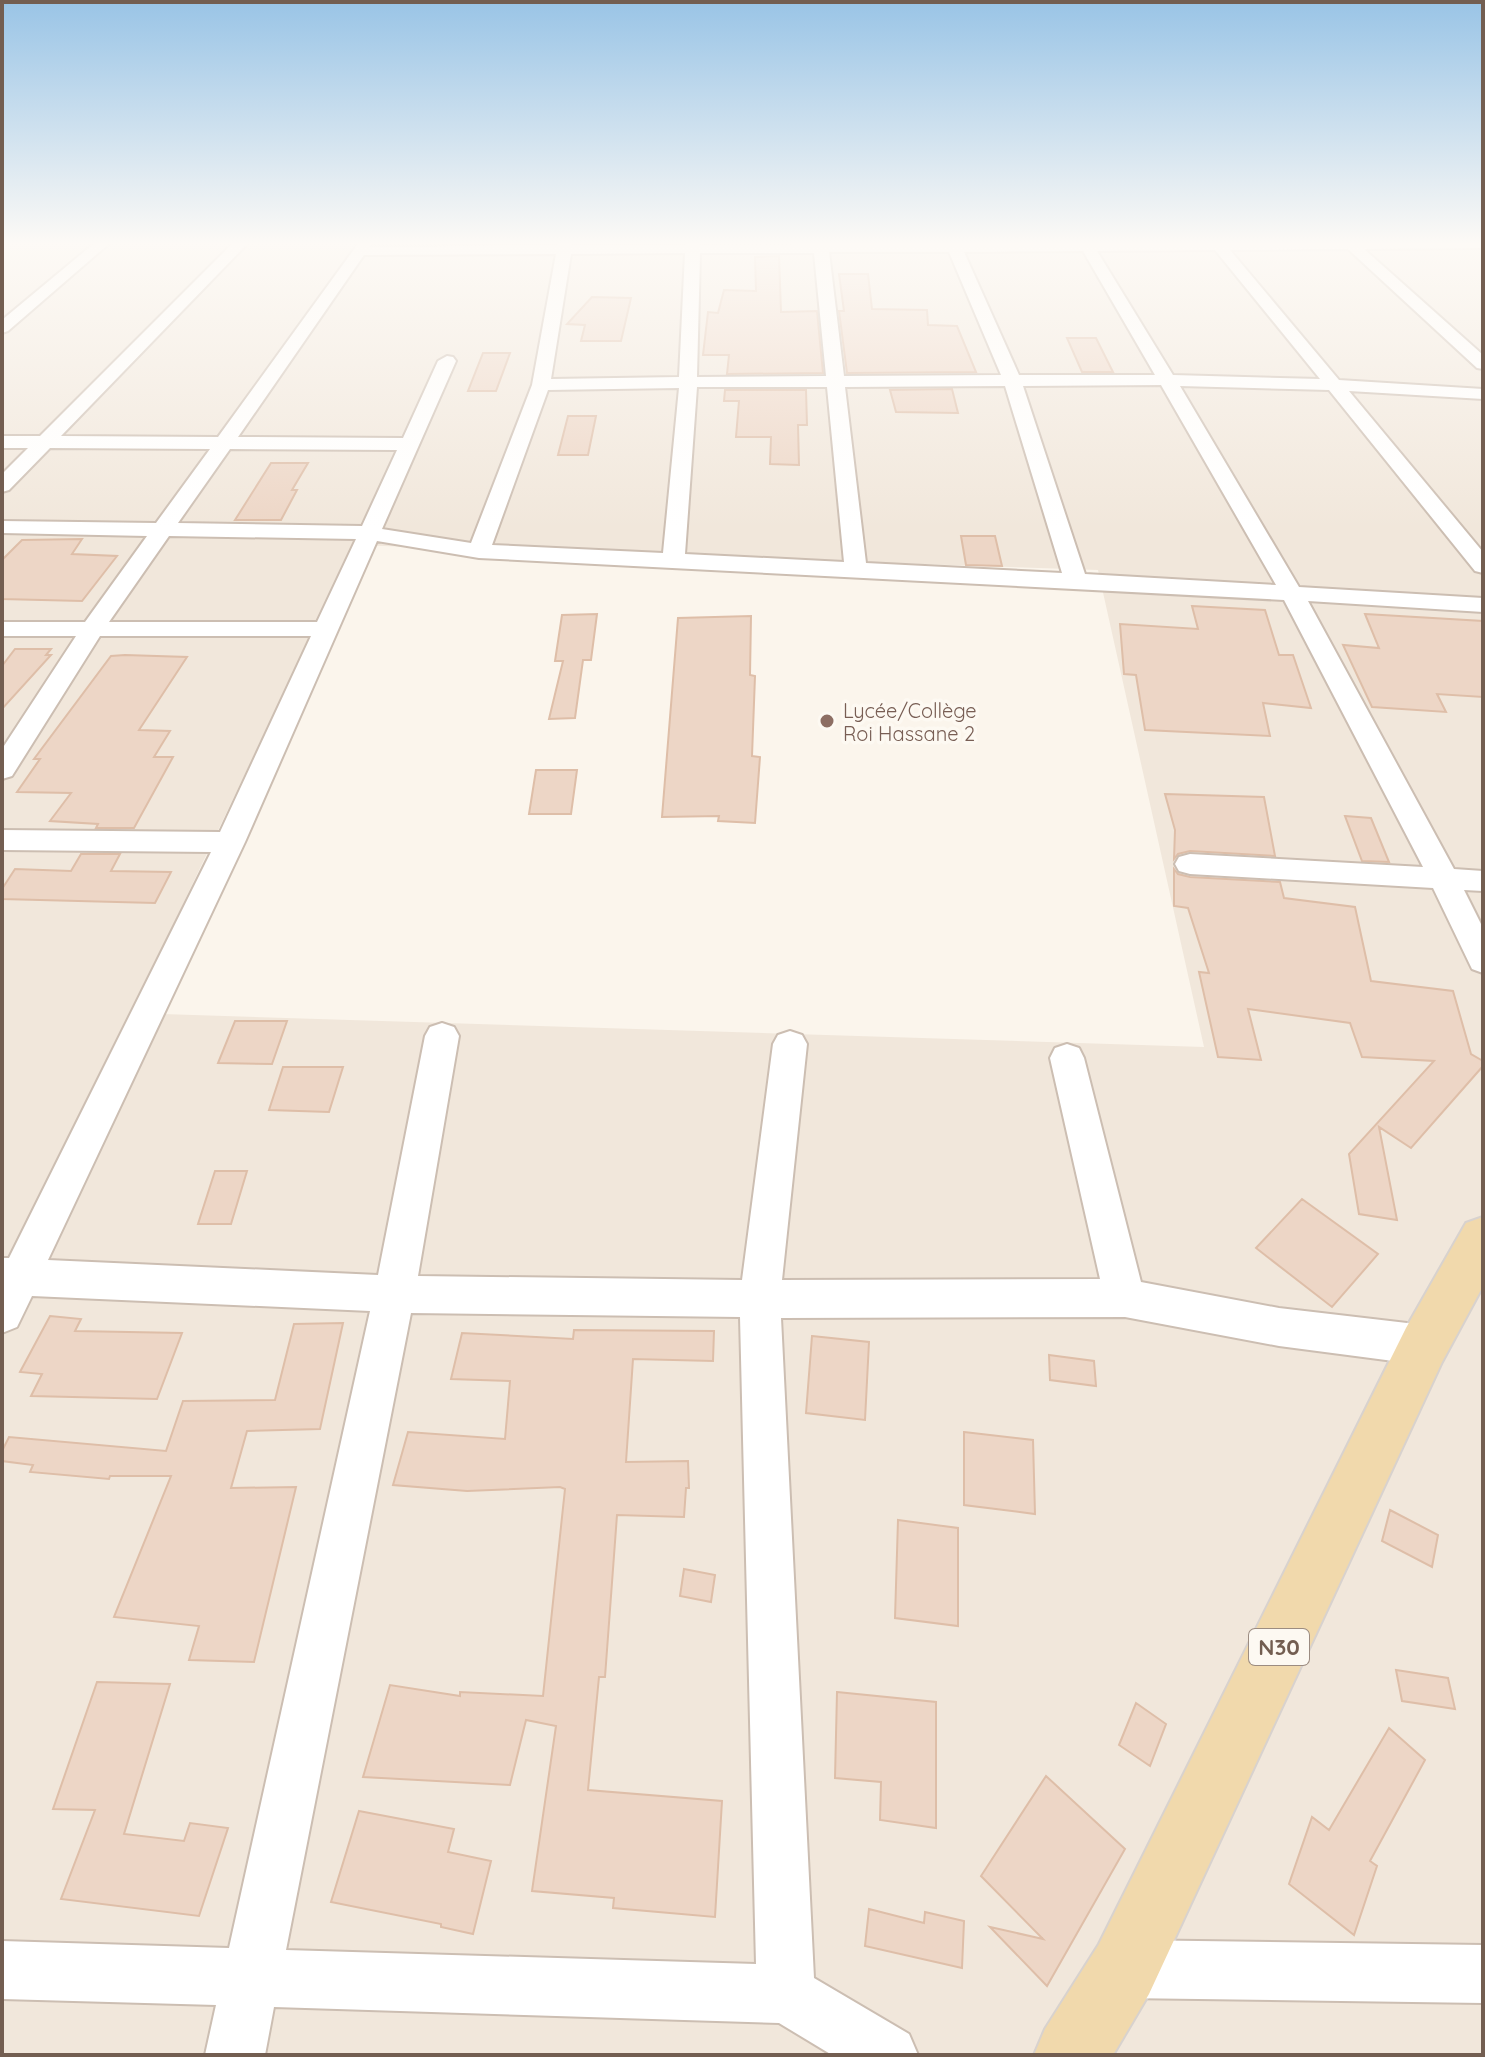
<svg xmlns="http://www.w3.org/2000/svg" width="1485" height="2057" viewBox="0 0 1485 2057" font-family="Quicksand,sans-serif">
<rect width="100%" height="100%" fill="#fbf5ec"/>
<!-- residential -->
<path fill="#f1e7db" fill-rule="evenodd" d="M2,241H1483V2055H2ZM354,545L1098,570L1204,1047L131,1013Z"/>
<!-- building -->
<path fill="#edd6c6" stroke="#debea8" stroke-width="2" d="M779,256L781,312L817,311L823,373L727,374L729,355H703L708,312L718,313L724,290L756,291L755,257Z
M839,274H868L872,309L927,310L928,325L957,326L976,372L847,373L839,311H844Z
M592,297L631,298L621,341H581L585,325L567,324Z
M1067,338H1096L1113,372H1082Z
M483,353H510L496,391H468Z
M952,389L958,413L896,412L890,390Z
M725,390H806L807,425H798L799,465L770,464L771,437H736L739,401H724Z
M568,416H596L588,455H558Z
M271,463H308L292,490H297L281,520H235Z
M961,536H995L1002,566L966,565Z
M82,539L72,554L117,556L82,601L2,599V560L22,540Z
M1192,606L1265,610L1279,655H1293L1311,708L1263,703L1270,736L1145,730L1136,675L1124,674L1120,624L1198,629Z
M597,614L591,660H583L575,718L549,719L563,661H555L562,615Z
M1365,614L1483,621V697L1437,694L1446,712L1372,707L1343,645L1379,648Z
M751,616L750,675L755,676L752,756L760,757L755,823L718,821L719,816L662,817L678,618Z
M15,649H51L46,655H51L2,709V666Z
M125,655L187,657L139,730L170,731L154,757H173L134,828H96L98,824L50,821L71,793L17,792L40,759H34L111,656Z
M536,770H577L571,814H529Z
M1165,794L1264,797L1275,856L1190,851L1178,854L1174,859L1175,830Z
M1345,816L1371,818L1389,862L1362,861Z
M81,854H120L111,871L171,872L155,903L2,899V889L15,869L71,871Z
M1174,869L1178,874L1190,877L1280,882L1284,898L1355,907L1371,981L1453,991L1471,1054L1483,1061V1066L1411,1148L1379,1127L1397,1220L1359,1214L1349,1154L1434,1061L1362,1057L1350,1023L1248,1009L1261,1060L1218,1057L1199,972L1209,973L1188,908L1174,906Z
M235,1021H287L272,1064L218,1063Z
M283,1067H343L329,1112L269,1110Z
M215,1171H247L231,1224H198Z
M1302,1199L1378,1254L1332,1307L1256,1248Z
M50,1316L81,1319L75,1331L182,1333L157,1399L31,1396L42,1374L20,1372Z
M343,1323L320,1429L247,1431L231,1488L296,1487L254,1662L189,1660L199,1626L114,1617L171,1476H110L109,1479L30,1472L33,1465L2,1461V1451L9,1437L166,1451L183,1401L275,1400L294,1324Z
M574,1330L714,1331L713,1361L633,1359L626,1462L688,1461L689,1488H686L684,1517L617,1515L605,1677H599L588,1790L722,1801L715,1917L613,1908L614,1898L532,1891L556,1726L526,1720L510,1785L363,1777L390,1685L460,1696V1692L543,1696L565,1489L560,1487L467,1491L393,1485L408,1432L505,1439L510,1381L451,1379L462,1333L573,1339Z
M812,1336L869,1342L865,1420L806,1413Z
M1049,1355L1094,1361L1096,1386L1050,1380Z
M964,1432L1033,1440L1035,1514L964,1505Z
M1390,1510L1438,1535L1432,1567L1382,1541Z
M898,1520L958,1528V1626L895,1618Z
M684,1569L715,1575L711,1602L680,1596Z
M1396,1670L1448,1678L1455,1709L1402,1701Z
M97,1682L170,1684L124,1834L184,1841L190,1823L228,1828L199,1916L61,1899L95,1810L53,1809Z
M837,1692L936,1702V1828L880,1820L881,1782L835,1778Z
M1136,1703L1166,1724L1150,1766L1119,1745Z
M1389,1728L1425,1760L1370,1861L1377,1866L1354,1935L1289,1884L1312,1817L1329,1830Z
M1046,1776L1125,1849L1047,1986L990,1927L1043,1939L981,1876Z
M359,1811L454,1829L448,1852L491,1861L473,1934L441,1927V1924L331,1902Z
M869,1909L924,1923L925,1912L964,1921L962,1968L865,1946Z"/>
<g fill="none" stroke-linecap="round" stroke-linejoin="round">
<!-- minor casing -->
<g stroke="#ccbeb2" stroke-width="4">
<path id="minor" d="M97,241H112L8,331L2,333V320Z
M235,241H250L61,436L218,437L360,241H374L370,247L558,245L559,241H573L572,245H686V241H700V245L813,244V241H827V244L946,243L945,241H1483V248L1364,249L1483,355V369L1477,368L1348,249L1230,250L1339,380L1483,389V399L1349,391L1483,552V573L1475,571L1329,390L1180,386L1299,587L1483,598V612L1308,601L1454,869L1483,871V891L1464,890L1483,928V973L1472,969L1433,888L1190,874L1179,871L1175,864L1179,857L1190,854L1423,867L1284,600L479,558L377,541L245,842L48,1260L378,1275L425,1036L430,1027L442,1023L454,1027L459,1036L418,1276L742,1280L773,1044L778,1035L790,1031L802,1035L807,1044L782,1280L1100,1279L1050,1058L1055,1048L1067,1044L1079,1048L1084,1058L1141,1282L1279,1308L1424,1325L1439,1331L1445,1345L1439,1359L1424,1365L1279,1346L1125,1317L781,1318L814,1978L909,2034L918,2055H832L779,2023L274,2007L265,2055H205L216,2005L2,1999V1941L229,1948L370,1311L32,1296L17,1327L2,1333V1258H9L211,852L2,850V830L220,832L311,636H100L12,776L2,779V749L76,636H2V622H85L147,536L2,533V521L156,523L210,449L50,448L9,490L2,492V474L28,448H2V436H40ZM1215,250L1320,379L1173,375L1097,251ZM1083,251L1155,375H1019L964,252ZM829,252H949L1001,375L844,376ZM685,253L679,377L551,379L571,254ZM700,253H814L826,376L697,377ZM556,254L532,385L471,543L382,529L456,361L453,357L447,356L438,361L403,438L238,437L364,255ZM1161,385L1276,585L1085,574L1023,386ZM1005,386L1062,573L866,563L845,387ZM697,387H827L844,562L685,554ZM679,388L663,553L492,545L548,390ZM230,449L397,450L362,526L178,523ZM169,536L356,539L317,622H109ZM411,1313L740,1317L756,1964L286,1950Z
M1124,1940L1483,1945V2003L1124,1998L1104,1989L1095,1969L1104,1949Z"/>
</g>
<!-- major casing -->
<g stroke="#d8d2ce" stroke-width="4">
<path id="major" d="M1483,1217V1286L1442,1362L1149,1994L1113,2055H1034L1045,2029L1099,1944L1406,1328L1466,1223Z"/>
</g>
<!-- minor -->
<use href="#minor" fill="#fff" fill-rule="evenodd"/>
<!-- major -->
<use href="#major" fill="#f1d9ac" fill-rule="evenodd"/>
</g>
<!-- sky -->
<linearGradient id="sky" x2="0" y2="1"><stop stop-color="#99c4e6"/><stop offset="0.46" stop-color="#fdfaf6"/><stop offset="1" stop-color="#fdfaf6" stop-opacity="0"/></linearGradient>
<rect width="1485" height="529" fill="url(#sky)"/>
<!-- markers -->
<circle fill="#8d6e63" stroke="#fdf9f2" stroke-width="3" cx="827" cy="721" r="8"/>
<g text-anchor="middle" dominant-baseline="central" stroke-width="7" stroke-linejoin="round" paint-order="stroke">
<!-- far-education labels -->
<g font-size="20" fill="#785e54" stroke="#fdf9f2" text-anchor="start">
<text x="843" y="710">Lycée/Collège<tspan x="843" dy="23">Roi Hassane 2</tspan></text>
</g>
<!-- shield labels -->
<rect fill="#fdf9f2" stroke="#9c8c81" stroke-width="2" x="1249" y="1629" width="60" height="36" rx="6"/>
<g font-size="22" font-weight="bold" fill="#735e51">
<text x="1279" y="1647">N30</text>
</g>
</g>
<!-- border -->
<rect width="1485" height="2057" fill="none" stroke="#735e51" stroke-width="8"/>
</svg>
